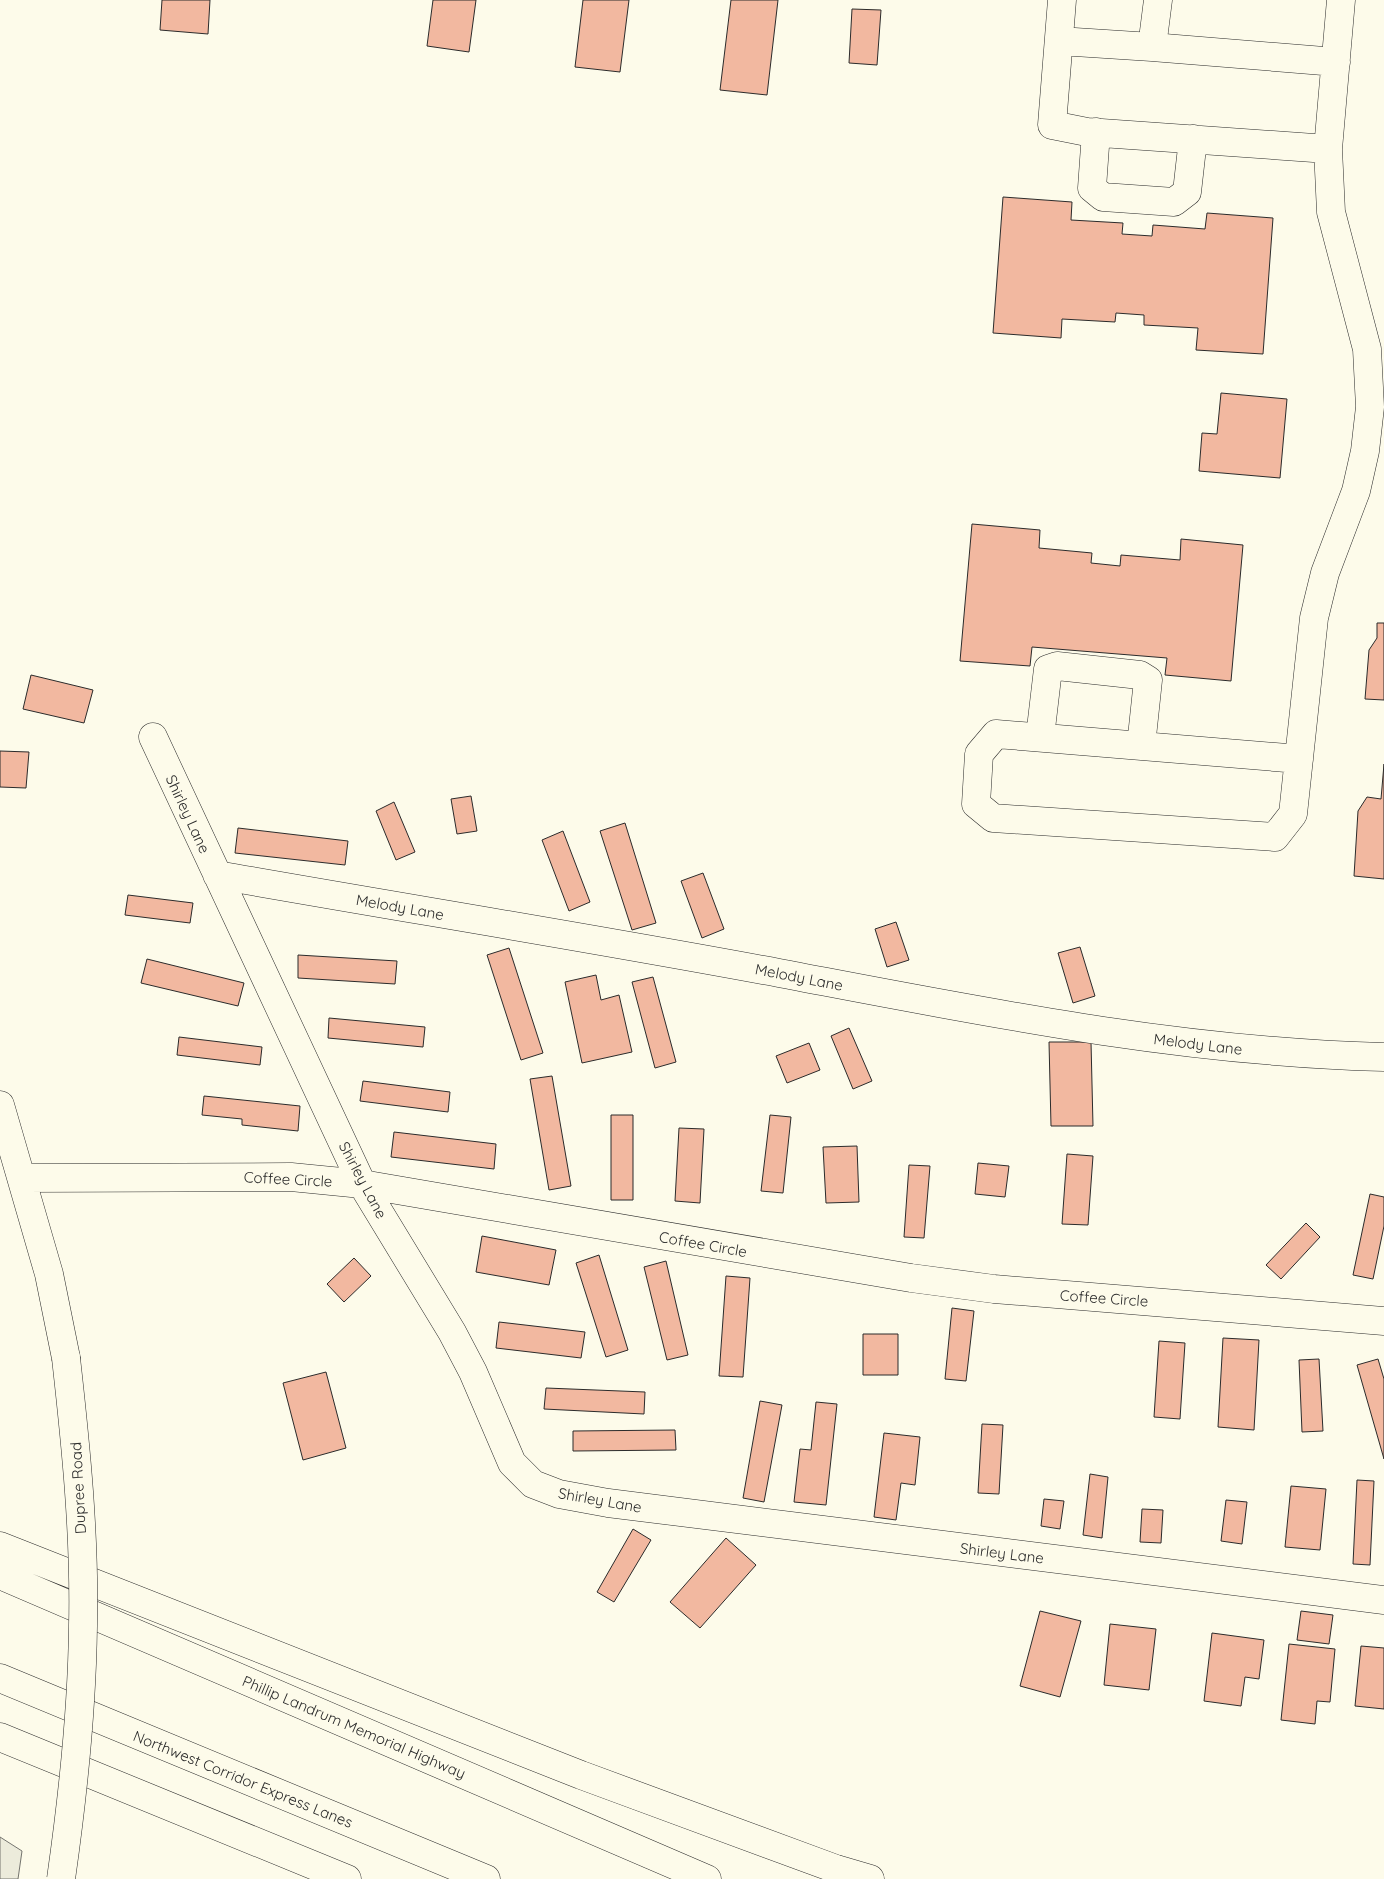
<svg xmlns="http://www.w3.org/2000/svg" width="1384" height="1879" viewBox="0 0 1384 1879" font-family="Quicksand,sans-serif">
<rect width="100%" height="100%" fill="#fdfbea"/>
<!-- green -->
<path fill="#ecebdb" stroke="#74746e" d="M0,1837L22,1851L18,1879H0Z"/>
<!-- building -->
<path fill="#f2b8a0" stroke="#2b2b2b" d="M162,0H210L208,34L160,30Z
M433,0H476L469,52L427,46Z
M583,0H629L620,72L575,67Z
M731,0H778L767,95L720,90Z
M852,9L881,10L877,65L849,63Z
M1003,197L1072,202L1071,220L1123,223L1122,234L1152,236L1153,225L1205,229L1207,213L1273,218L1263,354L1196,350L1198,328L1144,325V315L1116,313L1115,322L1062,319L1061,338L993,333Z
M1221,393L1287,399L1280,478L1199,471L1202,433L1217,434Z
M972,524L1040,530L1039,548L1092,553L1091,563L1120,566L1121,555L1180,560L1181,539L1243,545L1231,681L1165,675L1167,658L1032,647L1030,666L960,661Z
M1377,623H1384V700L1365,699L1369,650L1377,638Z
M31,675L93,690L84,723L23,709Z
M0,751L29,752L26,788L0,787Z
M1384,764V879L1354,876L1358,811L1367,797L1381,799Z
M471,796L477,831L457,834L451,799Z
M394,802L415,852L396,860L376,811Z
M625,823L656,923L632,930L600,831Z
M238,828L348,841L345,865L235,853Z
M563,831L590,902L569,911L542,840Z
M703,873L724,929L702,938L681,881Z
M128,895L193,903L190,923L125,915Z
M896,922L909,960L887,967L875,929Z
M1080,947L1095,996L1073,1003L1058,953Z
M509,948L543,1053L521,1060L487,955Z
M298,955L397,961L395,984L298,978Z
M147,959L244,983L238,1006L141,983Z
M596,975L601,1000L619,995L632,1052L582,1063L565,982Z
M653,977L676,1062L655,1068L632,982Z
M329,1018L425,1027L423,1047L328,1038Z
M849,1028L872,1081L853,1089L831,1036Z
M179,1037L262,1047L260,1065L177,1055Z
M1049,1042H1091L1093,1126H1051Z
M809,1043L820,1070L787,1083L776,1056Z
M552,1076L571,1186L549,1190L530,1079Z
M363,1081L450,1092L448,1112L360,1101Z
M204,1096L300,1106L298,1131L242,1125V1119L202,1115Z
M611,1115H633V1200H611Z
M770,1115L791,1117L783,1193L761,1191Z
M679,1128L704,1129L700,1203L675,1201Z
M394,1132L496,1144L494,1169L391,1157Z
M857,1146L859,1202L826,1203L823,1147Z
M1067,1154L1093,1156L1088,1225L1062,1224Z
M978,1163L1009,1166L1005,1197L975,1194Z
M909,1165L930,1166L924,1238L904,1237Z
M1370,1194L1384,1197V1226L1373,1279L1353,1275Z
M1306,1223L1320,1237L1281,1279L1266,1265Z
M482,1236L556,1250L549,1285L476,1272Z
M599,1255L628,1350L606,1357L576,1263Z
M354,1258L371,1276L344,1302L327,1284Z
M666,1261L688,1355L667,1360L644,1267Z
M726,1276L750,1278L743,1377L719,1376Z
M952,1308L974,1311L966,1381L945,1379Z
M499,1322L585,1332L581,1358L496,1348Z
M863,1334H898V1375H863Z
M1223,1338L1259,1340L1254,1430L1218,1427Z
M1159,1341L1185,1343L1180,1419L1154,1417Z
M1319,1359L1323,1431L1302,1432L1299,1360Z
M1378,1359L1384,1379V1459L1357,1365Z
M326,1372L346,1448L303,1460L283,1383Z
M546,1388L645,1392L644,1414L544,1409Z
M760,1401L782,1405L764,1502L743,1498Z
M816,1402L837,1404L826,1505L794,1502L800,1449L811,1450Z
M982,1424L1003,1425L999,1494L978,1493Z
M675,1430L676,1450L573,1451V1431Z
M884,1433L920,1437L915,1485L901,1483L896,1520L874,1517Z
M1090,1474L1108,1477L1102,1538L1083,1535Z
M1357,1480L1374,1481L1370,1565L1353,1564Z
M1291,1486L1326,1489L1320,1550L1285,1547Z
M1044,1499L1064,1501L1060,1529L1041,1526Z
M1226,1500L1247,1502L1242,1544L1221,1541Z
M1142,1509L1163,1510L1161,1543L1140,1542Z
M633,1529L651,1540L614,1602L597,1592Z
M726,1538L756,1565L700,1628L670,1602Z
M1040,1611L1081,1621L1060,1697L1020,1686Z
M1301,1611L1333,1615L1329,1644L1297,1640Z
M1110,1624L1156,1629L1149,1690L1104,1685Z
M1212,1633L1264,1640L1259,1679L1245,1677L1241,1706L1204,1701Z
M1289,1644L1335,1649L1330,1702L1317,1701L1315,1724L1281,1720Z
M1361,1646L1384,1648V1709L1355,1706Z"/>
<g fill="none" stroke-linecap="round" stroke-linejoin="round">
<!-- street casing -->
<g stroke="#2b2b2b" stroke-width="29">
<path id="street" d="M1062,0L1052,125L1087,132L1328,149L1341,0
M1059,41L1152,47L1158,0
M1152,47L1336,62
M1096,132L1092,188L1103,197L1174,202L1187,192L1193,139
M153,737L362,1184L452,1332L473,1372L512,1463L533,1484L559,1494L608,1503L1384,1600
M1040,737L1048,669L1057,666L1140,675L1148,680L1141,746
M1299,759L996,734L979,754L976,804L993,818L1275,837L1293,814L1314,618L1325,573L1356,491L1365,451L1370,407L1367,349L1331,212L1328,149
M217,875C404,908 592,938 779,973C979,1011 1179,1052 1384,1057
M0,1105L49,1274L66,1358
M23,1178L291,1177L362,1184L911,1278L994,1289L1384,1321"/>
</g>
<!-- highway casing -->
<g stroke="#2b2b2b" stroke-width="29">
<path id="highway" d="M0,1546L581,1775L836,1869L870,1879
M0,1575L707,1879
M0,1678L486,1879
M0,1737L347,1879"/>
</g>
<!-- street -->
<use href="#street" stroke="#fdfbea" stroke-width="28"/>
<!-- highway -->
<use href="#highway" stroke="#fdfbea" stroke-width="28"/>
<!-- street-bridge casing -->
<g stroke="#2b2b2b" stroke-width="29" stroke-linecap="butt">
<path id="street-bridge" d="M61,1879C73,1795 82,1711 83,1626C85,1536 76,1447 66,1358"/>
</g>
<!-- street-bridge -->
<use href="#street-bridge" stroke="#fdfbea" stroke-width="28"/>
</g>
<g text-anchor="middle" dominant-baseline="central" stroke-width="4" stroke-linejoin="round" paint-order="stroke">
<!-- street labels -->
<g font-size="15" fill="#2b2b2b" stroke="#fdfbea">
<text transform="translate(188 814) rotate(65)">Shirley Lane</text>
<text transform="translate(400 907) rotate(10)">Melody Lane</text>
<text transform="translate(799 977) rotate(11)">Melody Lane</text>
<text transform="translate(1198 1044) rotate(7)">Melody Lane</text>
<text transform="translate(288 1179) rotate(3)">Coffee Circle</text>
<text transform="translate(363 1180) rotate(62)">Shirley Lane</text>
<text transform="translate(703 1244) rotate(10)">Coffee Circle</text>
<text transform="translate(1104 1298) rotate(4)">Coffee Circle</text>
<text transform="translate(78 1488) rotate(-93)">Dupree Road</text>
<text transform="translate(600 1500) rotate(10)">Shirley Lane</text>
<text transform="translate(1002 1553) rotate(7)">Shirley Lane</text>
<text transform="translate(354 1727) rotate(23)">Phillip Landrum Memorial Highway</text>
<text transform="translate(243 1779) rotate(22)">Northwest Corridor Express Lanes</text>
</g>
</g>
</svg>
